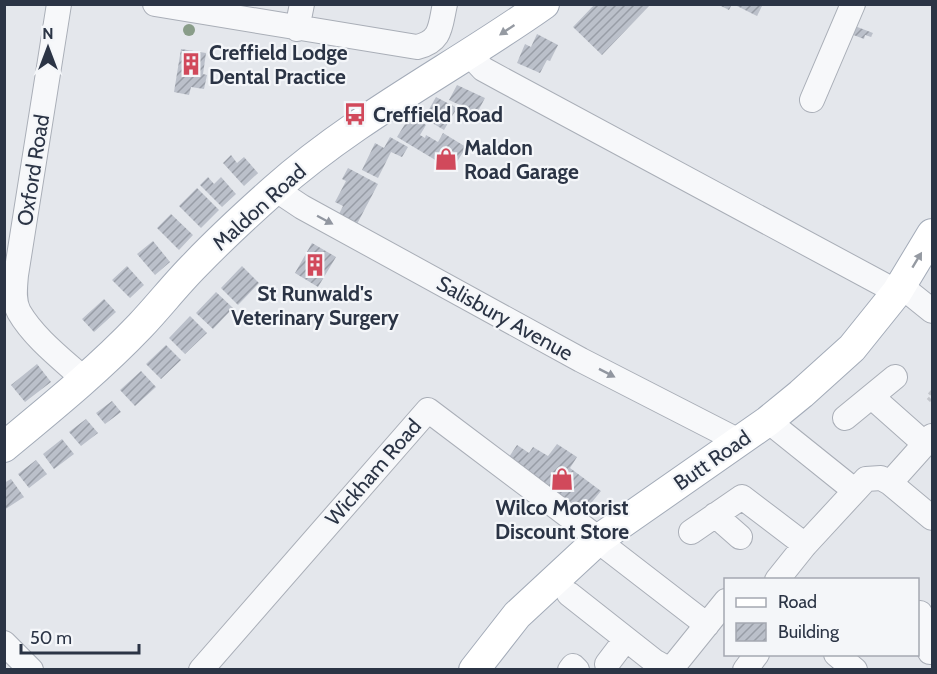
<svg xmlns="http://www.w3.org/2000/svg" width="937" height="674" viewBox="0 0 937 674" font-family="Cabin,sans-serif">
<defs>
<pattern id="building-hatch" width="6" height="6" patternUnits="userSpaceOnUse" patternTransform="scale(1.5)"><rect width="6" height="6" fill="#bbc0ca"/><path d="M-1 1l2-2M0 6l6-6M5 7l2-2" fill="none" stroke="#989da6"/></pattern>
</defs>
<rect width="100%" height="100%" fill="#e4e7ec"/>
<!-- building -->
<path fill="url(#building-hatch)" d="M595,4H651L602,55L573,27Z
M717,4H732L729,10Z
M733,4H763L757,16Z
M847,23L873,33L871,37L865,35L864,39L843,31Z
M537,34L558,45L550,61L547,60L540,73L517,63L525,44L531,47Z
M181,49L206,53L203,74L207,75L204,89L191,87L189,95L174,92Z
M457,85L485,98L477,113L449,100Z
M436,97L457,108L444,130L424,118Z
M410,116L426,125L420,135L425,138L426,135L438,142L443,133L466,147L452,170L397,137Z
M390,137L408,147L402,157L391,152L378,178L362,170L375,143L384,148Z
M231,155L237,163L244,157L258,173L244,186L223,163Z
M348,168L378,184L357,224L339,214L343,206L335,202L346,181L342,179Z
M208,177L214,184L221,177L236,194L222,207L200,185Z
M197,188L219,210L201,228L179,206Z
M171,214L193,235L179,250L157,228Z
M153,241L170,262L155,275L137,254Z
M312,243L336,257L318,287L295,273Z
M127,266L144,285L130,298L112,280Z
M242,266L259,283L238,305L221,288Z
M216,292L233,308L213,329L196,313Z
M104,299L116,312L94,332L82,319Z
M190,316L207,333L185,354L169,338Z
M166,345L181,360L161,379L146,364Z
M37,364L51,382L25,402L11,385Z
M141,371L156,387L135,406L120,390Z
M112,401L121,412L105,424L96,413Z
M86,419L98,433L81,446L69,432Z
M62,439L74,454L54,469L43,454Z
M557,444L577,457L570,468L601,491L583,513L509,457L517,445L529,453L533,447L548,456Z
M36,460L47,474L29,488L18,474Z
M11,479L24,497L4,510V483Z"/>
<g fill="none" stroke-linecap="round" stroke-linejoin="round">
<!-- minor casing -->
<g stroke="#a9aeb7" stroke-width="26">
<path id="minor" d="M59,4L16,275C15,287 13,301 19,312C34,338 63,360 85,380
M155,4L417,47C442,41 440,26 445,4
M297,29L302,4
M469,54L483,69L505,81L897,292
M812,100L853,4
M275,189L302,207L581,360L737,440
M901,286L932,311
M872,397L925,444
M845,418L895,377
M768,421L854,490
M890,483L932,436
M715,515L740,537
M691,532L742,497L805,545
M777,580L805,545L866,479L881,478L890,483L932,518
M569,594L654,661L670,670
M920,613L924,639L930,652H932
M4,643L31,670
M836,654L855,670
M607,664L626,639
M201,670L428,410L599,539L606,547L707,625
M570,670L573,666L577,670
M675,670L676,663L726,601
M745,670L757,654"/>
</g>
<!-- major casing -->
<g stroke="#a3abb8" stroke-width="32">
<path id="major" d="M4,447C51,408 98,370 140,326C159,306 176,284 195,265C220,239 247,214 274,190C356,117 455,67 544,4
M474,670L517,615L599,539L768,421L801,394L852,348L897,292L932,234"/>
</g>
<!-- path -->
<path stroke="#c2c5cb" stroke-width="3" stroke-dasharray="4.5 4.5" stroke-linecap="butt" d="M932,391L927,397L932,402"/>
<!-- minor -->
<use href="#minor" stroke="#f7f8fa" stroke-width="24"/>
<!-- major -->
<use href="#major" stroke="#fff" stroke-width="30"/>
</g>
<!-- trees -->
<circle fill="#899d89" cx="189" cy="30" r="6"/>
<!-- one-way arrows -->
<defs><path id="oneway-solid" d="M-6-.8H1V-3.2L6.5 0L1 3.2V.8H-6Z" transform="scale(1.5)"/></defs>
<g fill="#959aa2">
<use href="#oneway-solid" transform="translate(507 30) rotate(146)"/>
<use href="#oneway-solid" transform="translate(917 260) rotate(-59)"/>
</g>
<g fill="#9196a0">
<use href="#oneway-solid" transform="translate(325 220) rotate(28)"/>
<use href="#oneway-solid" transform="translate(607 373) rotate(27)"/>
</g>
<!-- icons -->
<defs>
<g id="building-bare" transform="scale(1.8)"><path d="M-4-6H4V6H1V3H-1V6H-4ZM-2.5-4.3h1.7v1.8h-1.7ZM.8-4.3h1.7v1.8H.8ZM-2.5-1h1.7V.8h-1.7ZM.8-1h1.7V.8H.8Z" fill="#d1495b" stroke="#f4f6f9" stroke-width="2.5" paint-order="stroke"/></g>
<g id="bus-bare" transform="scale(1.8)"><path d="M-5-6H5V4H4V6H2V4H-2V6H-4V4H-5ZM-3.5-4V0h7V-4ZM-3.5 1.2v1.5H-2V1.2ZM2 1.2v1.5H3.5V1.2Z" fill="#d1495b" stroke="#f4f6f9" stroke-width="2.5" paint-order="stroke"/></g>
<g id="shop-bare" transform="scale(1.8)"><path d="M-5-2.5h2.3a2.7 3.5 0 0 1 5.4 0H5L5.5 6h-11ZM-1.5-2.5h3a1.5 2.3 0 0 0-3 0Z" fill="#d1495b" stroke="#f4f6f9" stroke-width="2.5" paint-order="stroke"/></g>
</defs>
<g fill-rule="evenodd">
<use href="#building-bare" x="191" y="64"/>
<use href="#bus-bare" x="355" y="114"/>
<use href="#shop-bare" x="446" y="159"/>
<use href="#building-bare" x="315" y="265"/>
<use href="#shop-bare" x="562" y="479"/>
</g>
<g text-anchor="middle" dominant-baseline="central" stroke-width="4.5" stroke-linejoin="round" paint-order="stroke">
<!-- poi labels -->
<g font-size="21" font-weight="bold" fill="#2b3445" stroke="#f4f6f9" text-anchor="start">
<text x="209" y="52">Creffield Lodge<tspan x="209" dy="24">Dental Practice</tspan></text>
<text x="373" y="114">Creffield Road</text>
<text x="464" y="147">Maldon<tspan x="464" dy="24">Road Garage</tspan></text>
<text x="315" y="293" text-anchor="middle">St Runwald's<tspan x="315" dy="24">Veterinary Surgery</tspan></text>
<text x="562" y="507" text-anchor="middle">Wilco Motorist<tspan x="562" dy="24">Discount Store</tspan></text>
</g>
<!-- street labels -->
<g font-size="21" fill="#2b3445" stroke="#f4f6f9">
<text transform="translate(33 170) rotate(-81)">Oxford Road</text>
<text transform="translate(259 207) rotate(-42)">Maldon Road</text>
<text transform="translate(505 318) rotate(29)">Salisbury Avenue</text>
<text transform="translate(712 460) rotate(-35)">Butt Road</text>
<text transform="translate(373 472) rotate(-49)">Wickham Road</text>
</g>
</g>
<!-- border -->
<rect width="937" height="674" fill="none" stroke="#2b3445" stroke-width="12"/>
<!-- legend -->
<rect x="724" y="578" width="195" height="78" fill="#f4f6f9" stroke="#a4a8b1" stroke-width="1.5"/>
<rect x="736" y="598" width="30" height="9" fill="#ffffff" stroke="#a4a8b1" stroke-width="1.5"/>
<text x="778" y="608" font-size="18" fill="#2b3445">Road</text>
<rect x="736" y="623" width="30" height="18" fill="url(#building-hatch)" stroke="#a4a8b1" stroke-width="1.5"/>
<text x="778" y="638" font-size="18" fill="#2b3445">Building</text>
<!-- north arrow -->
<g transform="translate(48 48)" stroke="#f4f6f9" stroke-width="4.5" paint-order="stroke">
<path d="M0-4.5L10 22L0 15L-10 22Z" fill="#2b3445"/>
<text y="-9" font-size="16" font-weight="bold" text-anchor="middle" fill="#2b3445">N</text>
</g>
<!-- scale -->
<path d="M21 644v9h118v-9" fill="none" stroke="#2b3445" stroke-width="3"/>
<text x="30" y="644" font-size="18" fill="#2b3445" stroke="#f4f6f9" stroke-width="4.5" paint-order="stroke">50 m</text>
</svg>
